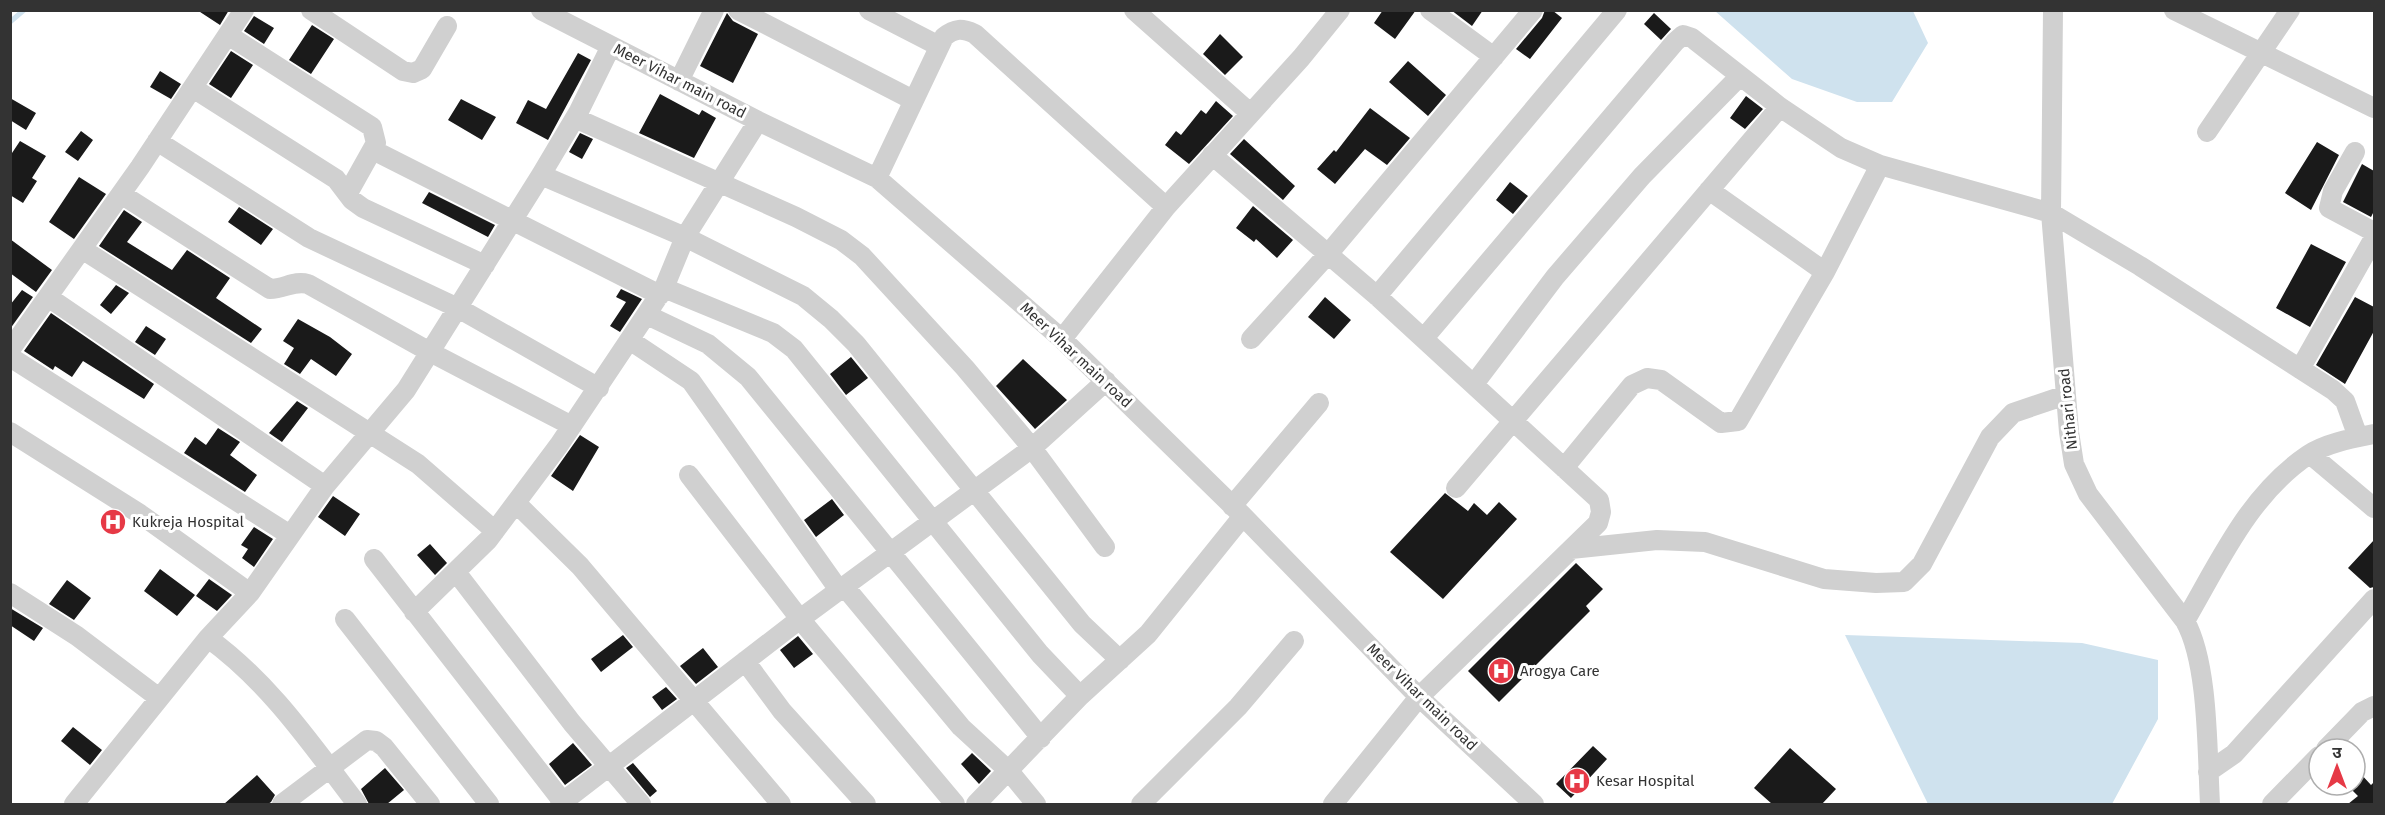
<svg xmlns="http://www.w3.org/2000/svg" width="2385" height="815" viewBox="0 0 2385 815" font-family="'Fira Sans','Noto Sans Devanagari',sans-serif">
<rect width="100%" height="100%" fill="#fff"/>
<!-- water -->
<path fill="#cfe2ee" d="M1715,11H1913L1928,43L1892,102H1857L1792,79Z
M1845,635L2082,643L2158,660V719L2112,804H1928Z"/>
<g fill="none" stroke-linecap="round" stroke-linejoin="round">
<!-- stream -->
<path stroke="#cfe2ee" stroke-width="5" d="M10,22L24,10"/>
</g>
<!-- building -->
<path fill="#1a1a1a" d="M197,10H229L220,25Z
M1383,10H1416L1395,39L1374,23Z
M1451,10H1483L1472,26Z
M1545,10H1552L1562,18L1530,59L1516,49L1542,18Z
M727,13L733,21L758,34L733,83L700,66Z
M1654,13L1671,29L1661,40L1644,24Z
M254,16L274,28L264,44L244,31Z
M312,25L334,39L311,74L289,60Z
M1220,34L1243,57L1225,75L1203,54Z
M231,51L253,65L231,98L209,84Z
M578,53L591,60L548,140L516,123L528,100L546,109Z
M1408,61L1446,95L1428,116L1389,82Z
M160,71L181,84L171,99L150,87Z
M660,94L699,115L702,110L716,118L694,158L639,133Z
M1746,96L1763,109L1745,129L1730,118Z
M10,98L36,113L26,130L10,120Z
M461,99L496,117L482,140L448,120Z
M1216,101L1233,116L1189,164L1165,145L1176,131L1181,135L1201,110L1206,114Z
M1370,108L1410,138L1387,165L1365,149L1335,184L1317,169L1334,150L1336,152Z
M81,131L93,140L78,161L65,152Z
M580,133L593,139L582,159L569,152Z
M1244,139L1295,186L1283,200L1230,154Z
M20,141L46,156L32,178L37,181L23,203L10,195V156Z
M2317,142L2339,155L2311,210L2285,193Z
M2362,164L2374,171V211L2371,217L2343,202Z
M79,177L106,194L74,239L49,222Z
M1510,182L1528,196L1513,214L1496,200Z
M429,192L495,225L488,237L422,203Z
M1253,206L1293,240L1277,258L1256,239L1254,242L1236,228Z
M239,207L273,229L261,245L228,222Z
M124,210L142,222L127,242L172,270L187,250L230,278L216,298L262,329L251,343L99,246Z
M10,239L52,270L36,292L10,273Z
M2311,244L2346,262L2310,327L2276,308Z
M116,285L129,293L111,314L100,305Z
M621,289L642,299L620,332L610,326L626,302L616,297Z
M22,290L33,297L10,329V305Z
M1325,297L1351,320L1334,339L1308,317Z
M2355,297L2374,307V331L2345,384L2316,365Z
M51,313L154,384L144,399L83,361L72,377L55,366L53,370L24,351Z
M298,319L330,337L352,354L336,376L311,359L300,374L284,364L294,348L283,341Z
M146,326L166,339L155,355L135,342Z
M851,357L868,378L846,395L830,374Z
M1023,359L1067,400L1035,429L996,386Z
M297,401L308,408L282,442L269,433Z
M218,428L240,442L230,455L257,475L245,492L184,453L195,437L206,445Z
M580,435L599,447L573,491L551,476Z
M1445,493L1468,511L1474,503L1487,515L1499,502L1517,519L1443,599L1390,552Z
M333,496L360,514L345,536L318,517Z
M832,499L844,515L816,537L804,520Z
M254,527L273,539L254,567L242,558L248,549L241,545Z
M2374,540V587L2370,588L2348,568Z
M430,544L447,563L435,575L417,555Z
M1576,563L1603,589L1586,606L1590,611L1499,702L1468,671Z
M160,569L195,595L177,616L144,591Z
M209,579L232,595L217,611L196,596Z
M67,580L91,598L74,620L49,604Z
M10,608L43,628L34,641L10,625Z
M623,635L633,647L601,672L591,659Z
M798,636L813,654L794,668L780,650Z
M703,648L718,667L696,684L680,666Z
M666,687L677,699L662,710L652,697Z
M73,727L102,750L90,765L61,741Z
M573,743L592,765L565,785L549,764Z
M1593,746L1607,759L1571,798L1556,784Z
M1790,748L1836,789L1822,804H1772L1754,788Z
M972,753L991,771L979,784L961,764Z
M633,763L657,791L650,797L626,768Z
M385,768L404,790L387,804H369L361,789Z
M2360,773L2371,785L2374,782V804H2348L2358,796L2347,785H2355V778Z
M257,775L275,795L271,802L268,804H224Z"/>
<g fill="none" stroke-linecap="round" stroke-linejoin="round">
<!-- street -->
<path stroke="#d0d0d0" stroke-width="20" d="M311,10L403,71L413,73L422,69L447,26
M541,10L758,121L877,178L1062,339L1243,516L1419,697L1534,804
M738,10L913,100
M869,10L939,46
M1134,10L1250,113
M1430,10L1494,57
M2053,10L2051,213L2069,432L2074,464L2088,494L2185,621C2209,664 2207,753 2210,804
M2174,10L2374,108
M228,35L372,127L376,143L348,193
M679,81L714,10
M193,88L336,179L352,200L363,208L485,265
M575,118L796,217L841,240L862,256L965,368L1032,448L1105,547
M2207,132L2290,10
M157,141L309,238L458,308L599,388
M373,150L660,295
M2355,152L2333,191L2329,208L2374,232
M1212,155L1377,296L1599,500L1601,512L1598,523L1419,697L1333,804
M541,175L685,237L803,296L831,319L856,344L1082,624L1120,660
M877,178L944,37C955,28 962,28 975,34L1166,207
M1709,190L1825,272
M121,194L270,289C285,289 294,280 308,284L430,352L572,426
M82,249L418,464L495,531
M664,288L773,333L794,349L1040,654L1080,696
M1377,296L1617,10
M48,297L325,486
M647,315L708,344L748,377L1041,738
M1424,338L1675,42L1683,35L1692,38L1780,107L1841,148L1880,165L2051,213L2140,266L2333,390L2345,401L2358,437
M1062,339L1166,207L1301,58L1340,10
M1251,339L1329,253L1533,10
M631,341L691,381L839,590
M10,350L140,167L244,10
M10,357L290,535
M2300,369L2374,238
M1474,384L1555,277L1642,176L1740,76
M10,432L140,514L250,593
M2310,454L2374,508
M1564,468L1632,385L1647,378L1661,380L1721,423L1738,421L1825,272L1880,165
M689,475L800,619L955,804
M1456,488L1780,107
M516,503L580,566L781,804
M1232,506L1319,403
M1571,549L1657,540L1705,542L1824,579L1876,583L1904,582L1922,564L1990,437L2013,413L2066,395
M374,559L563,802
M456,572L572,723L641,804
M844,586L961,727L1009,771L1036,804
M10,593L77,636L159,698
M414,612L488,540L559,445L664,288L685,237L758,121
M345,619L489,804
M2185,621C2220,561 2249,495 2308,455C2326,443 2354,438 2374,434
M208,638C270,683 311,744 357,804
M745,661L782,711L866,804
M2326,749L2362,712L2374,706
M2208,772L2234,754L2374,599
M74,804L208,638L250,593L325,486L406,390L541,175L579,111L611,46
M282,804L367,740L376,741L384,747L430,804
M560,804L800,619L1032,448L1106,381
M976,804L1080,696L1148,634L1243,516
M1141,804L1238,707L1294,641
M2272,804L2319,756"/>
</g>
<!-- icons -->
<defs>
<g id="hospital-disc" transform="scale(1.35)"><circle r="9.5" fill="#e63946" stroke="#fff"/><path d="M-5-5h3v3.5h4V-5h3V5h-3V1.5h-4V5h-3Z" fill="#fff"/></g>
</defs>
<g fill-rule="evenodd">
<use href="#hospital-disc" x="113" y="522"/>
<use href="#hospital-disc" x="1501" y="671"/>
<use href="#hospital-disc" x="1577" y="781"/>
</g>
<g text-anchor="middle" dominant-baseline="central" stroke-width="6" stroke-linejoin="round" paint-order="stroke">
<!-- street labels -->
<g font-size="15" fill="#333" stroke="#fff">
<text transform="translate(680 81) rotate(27)">Meer Vihar main road</text>
<text transform="translate(1076 355) rotate(43)">Meer Vihar main road</text>
<text transform="translate(2068 409) rotate(-96)">Nithari road</text>
<text transform="translate(1422 697) rotate(44)">Meer Vihar main road</text>
</g>
<!-- poi labels -->
<g font-size="15" fill="#333" stroke="#fff" text-anchor="start">
<text x="132" y="522">Kukreja Hospital</text>
<text x="1520" y="671">Arogya Care</text>
<text x="1596" y="781">Kesar Hospital</text>
</g>
</g>
<!-- border -->
<rect width="2385" height="815" fill="none" stroke="#333333" stroke-width="24"/>
<!-- north arrow -->
<g transform="translate(2337 767)"><circle r="28" fill="#ffffff" stroke="#adadad" stroke-width="1.5"/>
<path d="M0-4.5L10 22L0 15L-10 22Z" fill="#e63946"/>
<text y="-9" font-size="16" font-weight="bold" text-anchor="middle" fill="#333333">उ</text>
</g>
</svg>
